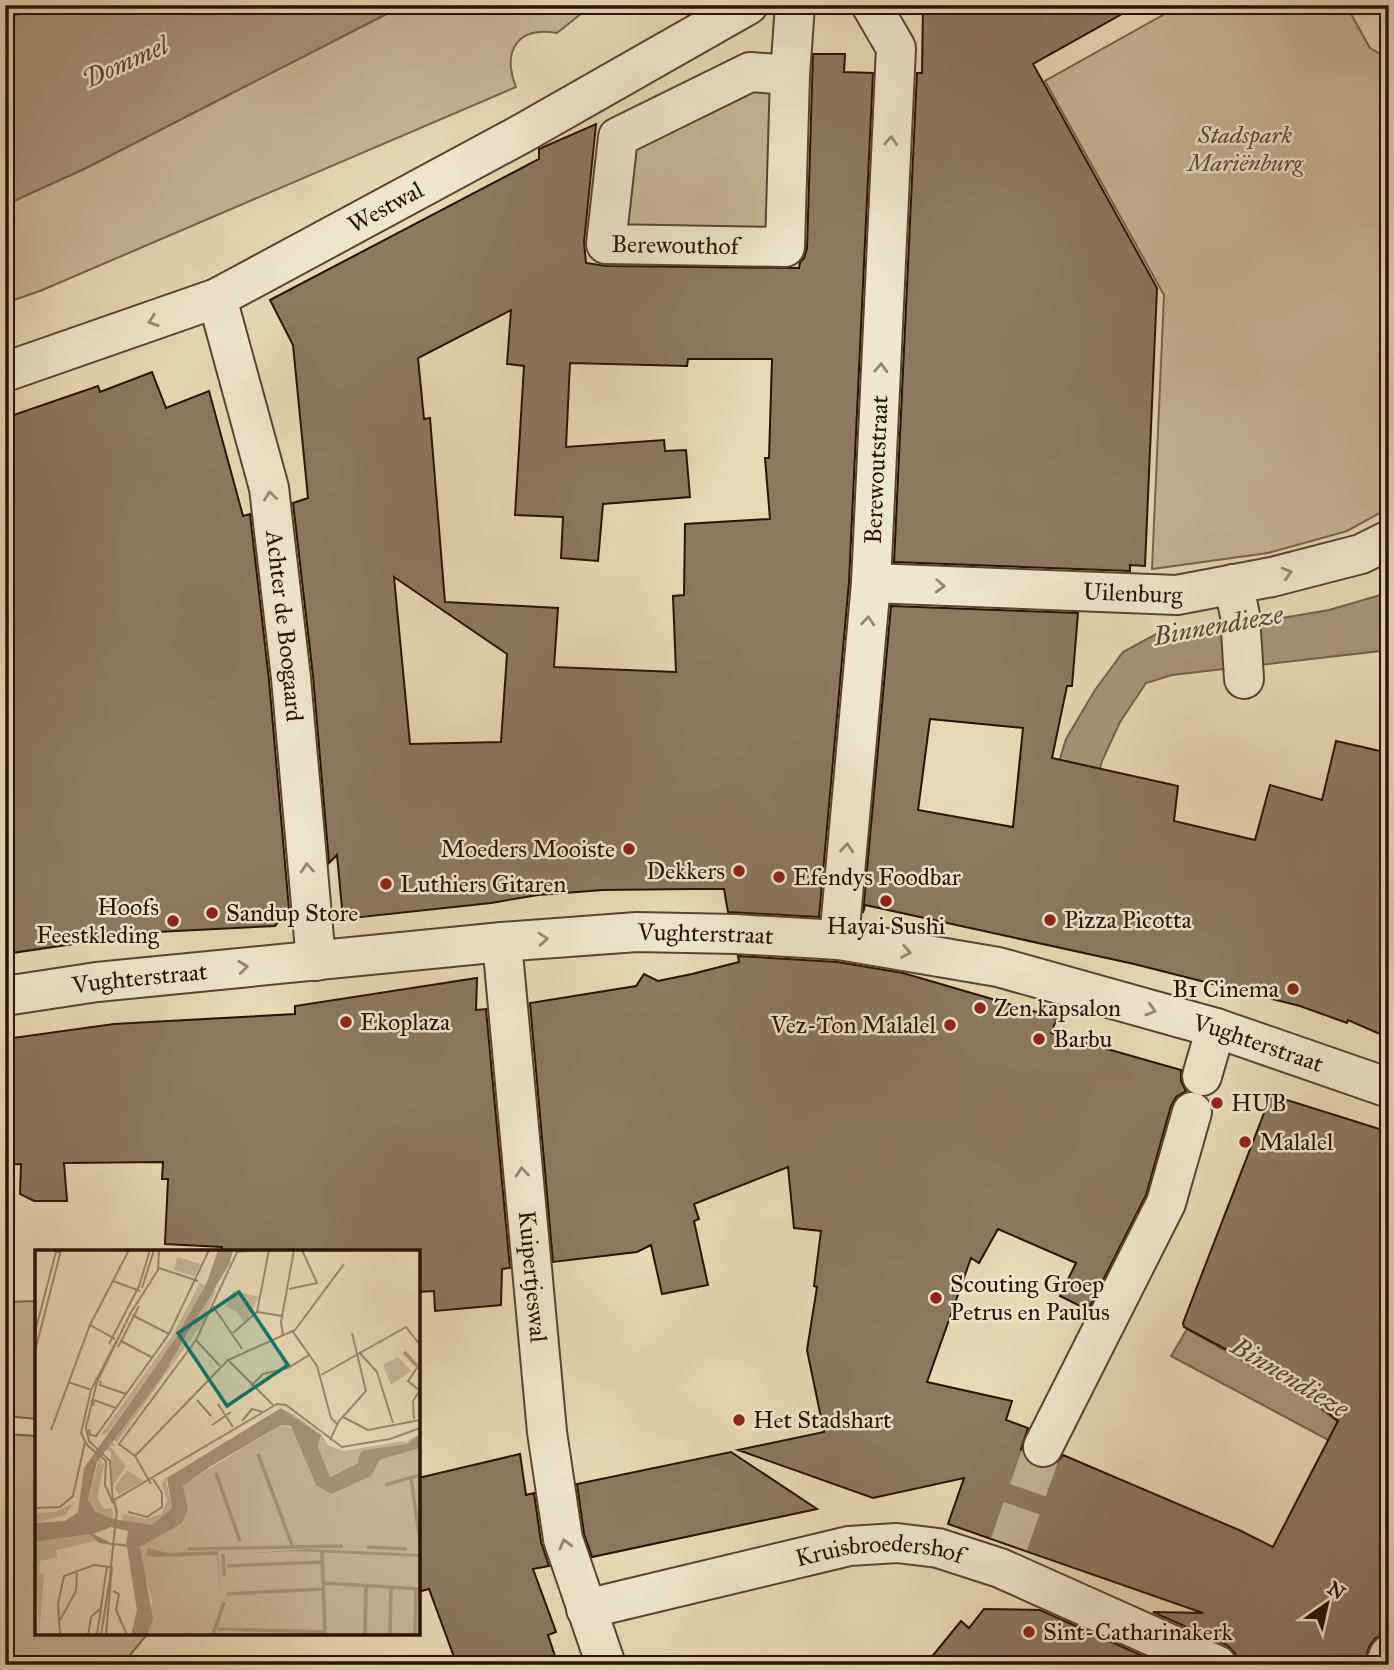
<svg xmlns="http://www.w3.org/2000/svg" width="1394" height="1670" viewBox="0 0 1394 1670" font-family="'IM FELL Great Primer',serif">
<rect width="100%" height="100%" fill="#e6d9b3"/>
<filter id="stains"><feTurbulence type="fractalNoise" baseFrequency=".00286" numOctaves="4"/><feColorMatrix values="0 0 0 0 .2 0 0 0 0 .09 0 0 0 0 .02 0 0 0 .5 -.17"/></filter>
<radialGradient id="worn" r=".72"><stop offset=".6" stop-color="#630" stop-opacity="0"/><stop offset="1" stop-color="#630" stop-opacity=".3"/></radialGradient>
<!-- green -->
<path fill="#c6b796" stroke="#78644e" stroke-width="2" d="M404,5H592L557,33C517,26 502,51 516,87L40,291L5,303V205L86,168Z
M1181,5H1346L1370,48L1389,59V508L1347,531L1268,553L1152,569L1164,295L1045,81Z
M752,83L779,85L775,236L617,233L627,144Z
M37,1301V1419L5,1416V1302Z
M5,1434L37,1436V1633H148L122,1665H5Z"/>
<!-- water -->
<path fill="#a69579" stroke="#74614b" stroke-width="2" d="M37,5H404L86,168L5,205V21Z
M1389,589V650L1172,675L1146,683L1120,722L1102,761L1086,818L1045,808L1066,739L1095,690L1123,652L1158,633L1246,624L1329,610L1377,596Z
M1187,1329L1304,1396L1342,1425L1332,1442L1171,1356Z"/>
<!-- building -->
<path fill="#8b7960" stroke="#291207" stroke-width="2" fill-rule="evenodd" d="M923,5H1138L1033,64L1157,288L1145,566L1130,565V571L894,562L917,73H922Z
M813,54H845L844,72L873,73L849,582L819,917L728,912L724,889H690L603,890L538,895L491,903L343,919L337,855L329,863L313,676L293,503L308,498L293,345L270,300L539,159V149L596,124L584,242L586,263L606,266L799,268L800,262L804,258L807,248ZM511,310L507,364L524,366L515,515L563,517L561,558L598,561L603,504L690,497L686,450L665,451L664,440L566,447L570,363L687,366L688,359H772L769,458H765L770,519L685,524L684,595L673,596L676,672L554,667L558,608L445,602L430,418L424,419L418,358ZM394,577L507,654L501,742L410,744Z
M152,372L166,408L209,391L243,516L250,514L269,680L289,909L275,926L156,932L5,954V418L98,386L100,392Z
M891,606L1078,613L1072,686H1067L1052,758L1178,786L1174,821L1255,840L1270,785L1322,800L1336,741L1389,753V1038L1348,1020L1347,1023L1300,1006L1134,964L865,905L863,913ZM930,719L1023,728L1013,827L918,810Z
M738,956L837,962L903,973L1057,1018L1051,1033L1181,1070V1081L1186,1091L1176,1097L1171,1106L1146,1195L1088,1310L1060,1296L1076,1263L998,1229L979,1263L971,1258L927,1382L1012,1401L1006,1420L1028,1428L1021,1449L1025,1460L1034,1467L1044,1469L1054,1466L1063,1455L1239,1530L1273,1547L1338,1421L1275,1369L1272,1374L1184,1327L1183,1323L1271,1095L1389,1132V1634L1375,1638L1369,1647L1364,1665H1239L1235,1653L1227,1645L1153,1612L1203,1613L948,1524L964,1478L873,1498L738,1450L824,1432L807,1350L817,1287L814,1286L821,1231L794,1228L788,1167L694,1204L699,1219L694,1221L708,1285L662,1294L651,1245L637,1252L553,1262L530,1003L636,986L644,974L658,981L692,974L739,962Z
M477,978L476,1010L486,1009L510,1268L502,1269L501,1305L435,1311L434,1291L418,1292V1252H222V1247L165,1244L168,1179H162L163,1162L64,1163L67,1201H34L20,1194L21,1164L5,1165V1039L114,1024L295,1014V1006Z
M731,1452L817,1509L592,1557L584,1534L577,1484Z
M520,1454L526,1495L534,1493L541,1542L549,1566L533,1569L556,1632L548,1635L558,1665H457L429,1589L418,1592V1478Z
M984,1609L1040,1610L1163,1665H925L961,1621L969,1628Z"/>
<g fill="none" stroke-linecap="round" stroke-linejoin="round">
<!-- minor-tunnel -->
<path stroke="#c0b191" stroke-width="38" stroke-dasharray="38 19" stroke-linecap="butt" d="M1009,1544L1043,1447"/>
<!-- minor casing -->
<g stroke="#584432" stroke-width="42">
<g id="minor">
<path id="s1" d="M790,75L750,72L618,137L606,244L785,247L790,75L795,5"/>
<path id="s2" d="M217,298L269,488L291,678L316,961"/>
<path id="s3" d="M5,372L217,298L523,133L748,5"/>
<path id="s4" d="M871,583L1177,595L1272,577L1361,554L1389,540"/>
<path d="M1233,584L1240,615L1244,679"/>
<path id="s5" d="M839,940L871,583L896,48L871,5"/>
<path id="s6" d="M502,942L547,1432L563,1539L606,1665"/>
<path id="s7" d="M5,996L97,982L502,942L637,932L735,934L839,940L998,967L1216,1028L1389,1088"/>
<path d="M1202,1076L1216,1028"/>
<path d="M1043,1447L1166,1203L1192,1112"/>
<path id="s8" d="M586,1609L849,1546L897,1543L938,1548L1000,1568L1217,1665"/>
<path d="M1385,1665L1389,1655"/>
</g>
</g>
<!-- minor -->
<use href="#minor" stroke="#efe6ce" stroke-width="38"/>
</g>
<!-- one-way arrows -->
<defs><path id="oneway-chevron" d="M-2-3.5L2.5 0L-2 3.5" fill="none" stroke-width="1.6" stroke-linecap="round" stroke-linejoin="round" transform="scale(1.75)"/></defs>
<g stroke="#968774">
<use href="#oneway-chevron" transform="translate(891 141) rotate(-87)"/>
<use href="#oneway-chevron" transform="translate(153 321) rotate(161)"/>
<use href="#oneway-chevron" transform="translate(881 368) rotate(-87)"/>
<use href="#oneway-chevron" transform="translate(270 496) rotate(-98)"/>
<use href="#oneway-chevron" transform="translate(1287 573) rotate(-15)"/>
<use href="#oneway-chevron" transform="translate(940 586) rotate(2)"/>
<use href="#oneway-chevron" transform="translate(868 621) rotate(-85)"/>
<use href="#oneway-chevron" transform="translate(847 848) rotate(-85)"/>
<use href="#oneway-chevron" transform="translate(307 868) rotate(-95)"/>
<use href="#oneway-chevron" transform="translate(543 939) rotate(-4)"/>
<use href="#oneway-chevron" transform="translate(906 952) rotate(10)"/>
<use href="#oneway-chevron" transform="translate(243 967) rotate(-6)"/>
<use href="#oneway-chevron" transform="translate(1151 1010) rotate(16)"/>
<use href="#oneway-chevron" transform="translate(522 1172) rotate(-95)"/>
<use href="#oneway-chevron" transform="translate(565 1544) rotate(-105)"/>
</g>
<!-- markers -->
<g fill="#8f2418" stroke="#efe6ce" stroke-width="2.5">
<circle cx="629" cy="849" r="7"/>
<circle cx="739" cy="871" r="7"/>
<circle cx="779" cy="877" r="7"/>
<circle cx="386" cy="884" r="7"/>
<circle cx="886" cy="901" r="7"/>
<circle cx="212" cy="913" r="7"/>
<circle cx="1050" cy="920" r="7"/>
<circle cx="173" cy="921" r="7"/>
<circle cx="1293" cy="989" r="7"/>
<circle cx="980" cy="1008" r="7"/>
<circle cx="346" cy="1022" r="7"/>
<circle cx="950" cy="1025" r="7"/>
<circle cx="1039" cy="1039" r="7"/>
<circle cx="1217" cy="1103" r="7"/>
<circle cx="1245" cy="1142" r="7"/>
<circle cx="936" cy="1298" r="7"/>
<circle cx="739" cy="1420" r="7"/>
<circle cx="1029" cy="1632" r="7"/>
</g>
<g text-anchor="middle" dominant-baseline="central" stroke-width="5" stroke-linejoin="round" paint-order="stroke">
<!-- park labels -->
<g font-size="24" font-style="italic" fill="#604c39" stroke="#efe6ce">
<text x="1245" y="135">Stadspark<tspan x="1245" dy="28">Mariënburg</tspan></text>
</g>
<!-- street labels -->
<g font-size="24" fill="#291207" stroke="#efe6ce">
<text stroke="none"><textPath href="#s3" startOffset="416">Westwal</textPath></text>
<text stroke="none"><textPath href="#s1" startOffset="364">Berewouthof</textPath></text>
<text stroke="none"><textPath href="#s5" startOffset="472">Berewoutstraat</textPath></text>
<text stroke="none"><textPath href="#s4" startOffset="262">Uilenburg</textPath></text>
<text stroke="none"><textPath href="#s2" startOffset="336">Achter de Boogaard</textPath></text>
<text stroke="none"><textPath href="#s7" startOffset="704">Vughterstraat</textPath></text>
<text stroke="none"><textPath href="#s7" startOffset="136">Vughterstraat</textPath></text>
<text stroke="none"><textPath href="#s7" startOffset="1270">Vughterstraat</textPath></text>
<text stroke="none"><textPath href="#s6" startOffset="336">Kuipertjeswal</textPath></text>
<text stroke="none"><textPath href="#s8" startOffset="301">Kruisbroedershof</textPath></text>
</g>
<!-- poi labels -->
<g font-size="24" fill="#291207" stroke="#efe6ce" text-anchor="start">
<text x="615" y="849" text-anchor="end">Moeders Mooiste</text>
<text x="725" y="871" text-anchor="end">Dekkers</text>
<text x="793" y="877">Efendys Foodbar</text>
<text x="400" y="884">Luthiers Gitaren</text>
<text x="159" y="907" text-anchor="end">Hoofs<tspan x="159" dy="28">Feestkleding</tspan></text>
<text x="226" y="913">Sandup Store</text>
<text x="1064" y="920">Pizza Picotta</text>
<text x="886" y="926" text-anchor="middle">Hayai Sushi</text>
<text x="1279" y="989" text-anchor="end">B1 Cinema</text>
<text x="994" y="1008">Zen kapsalon</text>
<text x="360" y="1022">Ekoplaza</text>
<text x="936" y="1025" text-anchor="end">Vez-Ton Malalel</text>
<text x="1053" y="1039">Barbu</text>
<text x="1231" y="1103">HUB</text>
<text x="1259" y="1142">Malalel</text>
<text x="950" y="1284">Scouting Groep<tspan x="950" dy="28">Petrus en Paulus</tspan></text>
<text x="753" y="1420">Het Stadshart</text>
<text x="1043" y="1632">Sint-Catharinakerk</text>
</g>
<!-- water labels -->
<g font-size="26" font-style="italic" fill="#5b4635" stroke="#efe6ce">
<text transform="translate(125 62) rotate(-24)">Dommel</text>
<text transform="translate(1218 625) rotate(-10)">Binnendieze</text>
<text transform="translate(1290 1377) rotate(31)">Binnendieze</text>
</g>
</g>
<!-- overview -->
<g transform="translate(35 1250)">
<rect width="385" height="385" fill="#e6d9b3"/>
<path d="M142,7L166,14L159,26L139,20ZM165,33L170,35L140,89L73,182L65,186L137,86ZM178,39L181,40L168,72L82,192L78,190L79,197L74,194L149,92ZM198,41L224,47L210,74L202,62L191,56ZM363,107L376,121L356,135L348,115ZM248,159L261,166L286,184L293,195L308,201L369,191L372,193L373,190L385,184L372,194L326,202L323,213L294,227L283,197L286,185ZM246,175L258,178L280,233L336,226L345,210L385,198V385H112L117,352L104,302L107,294L147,273L153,259L148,235ZM74,195L91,216L77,237L76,201L70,200ZM64,208L69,215L62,248L69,259L77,258L79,270L63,263L53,252ZM92,220L109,231L84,244L79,238ZM141,222L131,230L137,258L117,275L87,271L88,264L111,269L126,264L132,251L127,235L129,229ZM39,253L30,265L0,273V263L20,262ZM54,284L61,291L21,300L22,307L5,311L4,323L9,325L4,385L0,292Z" fill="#c6b796"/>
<path d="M183,0H198L195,13L126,128L62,212L53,250L61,262L78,269L117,275L137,258L132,228L246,158L286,185L283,197L295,227L323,213L325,203L330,200L372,194L385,184V198L345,210L336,226L296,244L281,235L256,176L246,175L176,216L148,236L153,259L147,273L105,297L118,369L112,385H96L102,360L92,297L64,293L54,284L0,292V273L30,271L43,262L49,218L140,89L172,32ZM76,277L93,281L91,294L76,293L58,284ZM113,298L133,303L183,301L186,349L182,305L119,307L111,305ZM274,299L385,304V307L256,301L188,305Z" fill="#a69579" fill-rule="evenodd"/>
<path fill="none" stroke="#a69579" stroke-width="3.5" d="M369,102L385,119M223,204L257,295M181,223L205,291M376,228L385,291M350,235L385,225M332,297L372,299M153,299L308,296M287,301L290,385M188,304L189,326M192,316L287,312M288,333L385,339M192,344L288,339M183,379L290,382M178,385L189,352M330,385L331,337M355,385L356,337M380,385L381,340"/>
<path fill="none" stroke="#9a896e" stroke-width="2" d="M203,2L225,0M124,18L163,31M78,31L105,41M107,38L119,0M254,39L282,33L267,0M178,56L207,99M222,62L248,66M97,65L134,84M55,75L80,89M0,82L21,2H26M258,82L282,116L296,168L302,174M198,83L222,62L234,0M248,86L246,72L259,0M82,90L56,140L46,183L52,195L71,211L70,235L78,253L75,211L54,191L51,177L62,132L95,64L123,20L124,0M161,90L185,116M86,91L118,108M74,94L104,36L115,0M83,97L104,56M0,101L26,0M324,102L342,122L358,173M193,110L238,155M382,118L373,131L385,141M286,125L371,77L385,95M66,131L65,135L91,144M33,132L57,140M216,136L228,124L253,118L274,105M162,150L176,166M183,154L198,177M58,156L59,150L81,158M308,167L333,180L385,170M379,169L378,151L385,140M207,171L217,159L228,162M177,175L196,162M54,179L55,185L61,186L134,84L174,0M16,180L55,75L94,0M295,190L304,171L331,141L317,83M100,206L193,110L260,80L309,14M100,206L84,194L161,90L203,0M100,206L116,234M0,258L25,257L38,246L50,192M93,262L112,267L127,257V243L118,229M82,264L79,250L242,154L251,155L307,197L355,189L385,178M74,336L82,259M78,341L84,344L81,360L92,385M25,370L41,341L42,321M25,385L23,354L29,326L59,315L75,317M53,385L56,367L66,358M62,385L72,316M66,385L74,334M71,385L77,317"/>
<path fill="#0f766e" fill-opacity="0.15" stroke="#0f766e" stroke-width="3.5" d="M204,42L253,115L192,156L143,83Z"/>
<rect width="385" height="385" fill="none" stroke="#291207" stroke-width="3.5"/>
</g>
<!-- margin -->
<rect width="1394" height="1670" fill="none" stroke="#e6d9b3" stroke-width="28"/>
<rect x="7" y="7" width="1380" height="1656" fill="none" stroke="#291207" stroke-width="3.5"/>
<rect x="14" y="14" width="1366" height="1642" fill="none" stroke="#291207" stroke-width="2"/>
<!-- north arrow -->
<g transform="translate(1327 1604) rotate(34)" stroke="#efe6ce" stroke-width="5" paint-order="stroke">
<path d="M0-5L12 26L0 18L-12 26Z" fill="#291207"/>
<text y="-10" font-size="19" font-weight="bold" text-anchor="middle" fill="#291207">N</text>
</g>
<rect width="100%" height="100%" filter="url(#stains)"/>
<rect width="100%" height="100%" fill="url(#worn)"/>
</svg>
